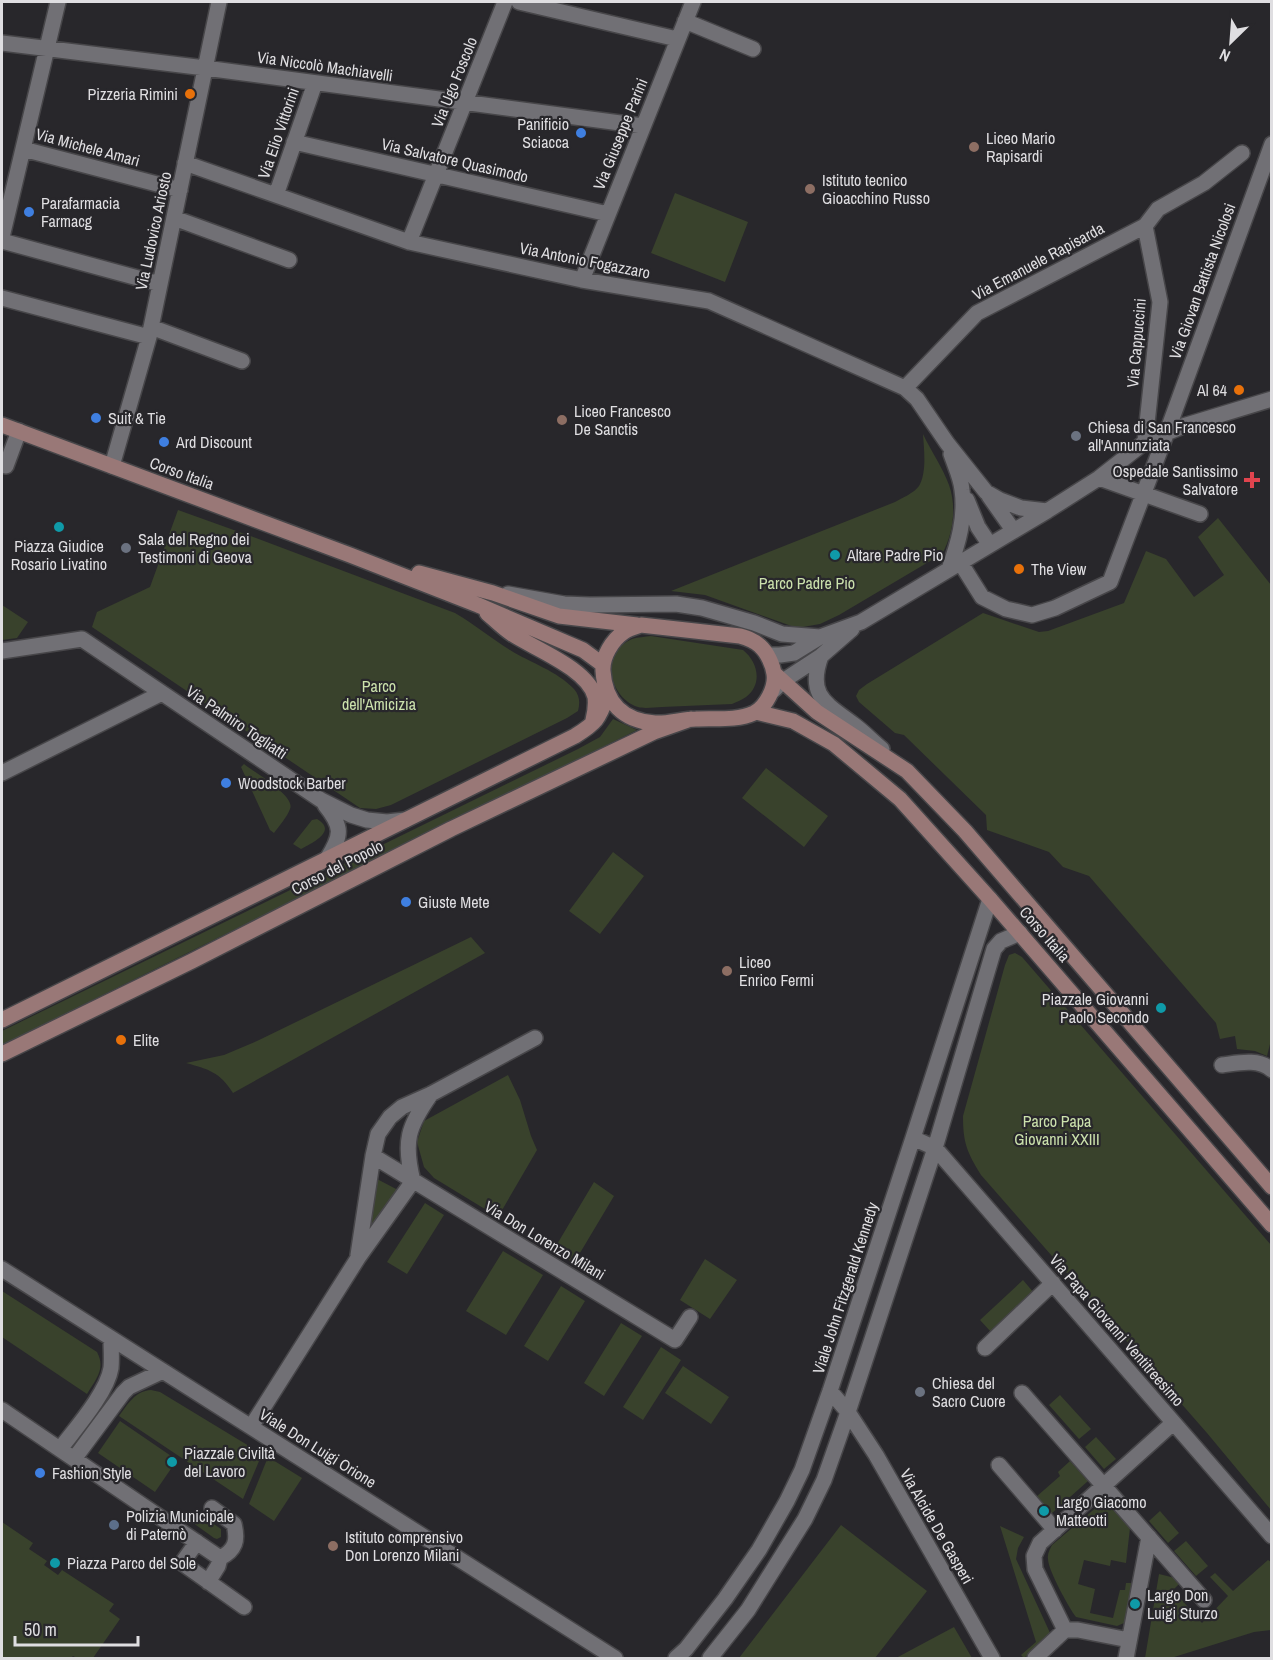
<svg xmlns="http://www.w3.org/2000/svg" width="1273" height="1660" viewBox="0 0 1273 1660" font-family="'Archivo Narrow',sans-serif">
<rect width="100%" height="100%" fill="#28272b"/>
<!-- green -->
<path fill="#39422c" d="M675,193L748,222L725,282L651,253Z
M923,434C931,451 943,468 949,485C957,507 953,535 942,554L839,615L820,624L797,628L705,595L671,591L895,502C902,498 914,493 919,486C927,472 924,450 923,434Z
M178,510L256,538L455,613C474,624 491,638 510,650C531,663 557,671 574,689C580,696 580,703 578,711L567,718L391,805L376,809L360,808L92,627L97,612L150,587Z
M1218,518L1271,585L1272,1045L1270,1044L1267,1056L1255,1051L1237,1049L1235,1036L1220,1039L1216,1023L1089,876L1063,867L1049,852L987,830L986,815L904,735L895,733L859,702L856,696L859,690L867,684L983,613L1039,632L1048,631L1124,603L1146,551L1166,559L1194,597L1224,575L1198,537Z
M2,605L28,622L17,638L2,640Z
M651,636L743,650C758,662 763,684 746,697C742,700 736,702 732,704C708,705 685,706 662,707C655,707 645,709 638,707C608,697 600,652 632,639C638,637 645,637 651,636Z
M613,719L637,730L2,1045V1031L578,749L600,737Z
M244,764C254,772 296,796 290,809C287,817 279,826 274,833L270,830L241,767Z
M766,768L828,816L804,847L742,798Z
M317,819C338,831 312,843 301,849L293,844L312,820Z
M613,852L644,876L600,934L569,911Z
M471,937L485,953L233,1093C220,1072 208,1069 186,1063L224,1055L257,1041Z
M1015,953L1022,957L1271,1245V1510L1207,1433L981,1175C967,1152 963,1143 963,1116L1005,965L1009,955Z
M508,1075L520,1100L531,1136L537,1150L498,1217L434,1178L424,1167L417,1142L424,1121Z
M377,1179L398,1190L370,1232Z
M594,1182L614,1196L574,1263L553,1251Z
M425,1203L444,1215L407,1274L387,1262Z
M503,1251L543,1275L506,1335L466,1311Z
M705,1259L737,1280L710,1319L680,1300Z
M1023,1280L1034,1293L991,1332L980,1320Z
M561,1286L585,1301L548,1361L524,1346Z
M2,1291L97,1352C106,1369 96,1379 87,1394L2,1337Z
M621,1323L642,1336L604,1396L584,1383Z
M661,1347L681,1360L643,1420L623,1407Z
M683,1366L729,1397L711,1424L665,1393Z
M151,1390L160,1392L262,1454L243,1499L119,1416C128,1404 135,1391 151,1390Z
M1060,1395L1091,1429L1079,1439L1049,1405Z
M120,1421L177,1460L155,1492L98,1453Z
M1096,1437L1116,1459L1104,1469L1085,1447Z
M268,1457L302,1478L274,1521L249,1504Z
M1070,1461L1088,1481L1051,1514L1036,1497L1060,1476L1058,1472Z
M1105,1500L1130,1528L1126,1563L1111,1560L1110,1566L1084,1560L1078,1584L1095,1589L1090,1613L1113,1618L1120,1590H1125L1126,1583H1134L1127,1620L1124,1623L1117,1626L1076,1617C1069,1608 1048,1570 1048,1559C1047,1554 1050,1549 1052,1545Z
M195,1511L221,1529V1537L217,1539L214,1538L189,1520Z
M1160,1511L1179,1533L1168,1543L1149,1521Z
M2,1522L33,1543L29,1549L47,1561L44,1565L58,1575L62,1570L114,1604L109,1611L120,1619L93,1658H77L73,1656L71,1658H2Z
M841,1525L927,1591L875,1658H739Z
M1000,1526L1024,1537L1018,1548L1016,1559L1051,1635L1024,1658L1021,1655L1036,1642Z
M1186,1541L1208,1566L1196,1576L1174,1551Z
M1268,1560L1271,1562V1630L1254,1632L1171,1658H1145L1159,1574L1175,1578L1180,1583L1173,1590L1202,1623L1228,1596L1210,1577L1215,1573L1233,1591Z
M954,1627L972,1658H896Z"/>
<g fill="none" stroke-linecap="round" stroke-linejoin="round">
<!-- street casing -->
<g stroke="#474649" stroke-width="18">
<path id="street" d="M519,2L677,39
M685,21L753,49
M2,43L205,68L643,126
M294,142L608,214
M23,149L180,190
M185,163L409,242L582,280L709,301L905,388L917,399L947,443L986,492L1000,500L1021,508L1047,511
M276,195L315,83
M174,218L289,260
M1145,226L1160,302L1145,442
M2,237L58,2
M2,241L160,284
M409,242L505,2
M582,280L693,2
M2,298L149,337
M151,327L242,361
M905,388L977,313L1145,226L1158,209L1204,183L1242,153
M2,464L6,466L19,431
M112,466L149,337L219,2
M1099,478L1200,514
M989,496L1013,530
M967,500L978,527L990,545
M960,562L982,597L1006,609L1032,615L1055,608L1110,582L1167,432L1272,144
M949,569C958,544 966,517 962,490C961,478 955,466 951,454
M508,594L564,604L590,605L676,604L702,608L754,623L782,634L820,637
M2,651L82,639L162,693
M768,655H780L794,653L820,637L861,622L1047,511L1099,478L1145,442L1183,426L1272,399
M821,656C807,695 825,703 853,724C863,731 872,741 882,749
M774,690L783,681L821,656L852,629
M2,773L162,693L321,800L351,815L367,820L387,822L405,820
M325,805C343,827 342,835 327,859
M1222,1065C1238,1063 1258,1058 1272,1070
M913,1138L935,1148L1272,1536
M373,1156L675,1340L690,1317
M358,1255L373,1156L378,1134L390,1117L402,1107L431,1094L535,1038
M2,1269L615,1658
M985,1348L1053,1283
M830,1391L848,1412L876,1455L992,1658
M1022,1393L1204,1600
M2,1410L220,1558
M251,1427L358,1258L413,1181C403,1142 408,1126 431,1094
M60,1449C75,1429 107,1393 111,1368C112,1359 111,1348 111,1339
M74,1459L123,1393L129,1387L163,1371
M999,1465L1055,1530
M197,1542L182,1563L244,1607
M208,1582L218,1566L220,1558C236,1550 238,1540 234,1524L212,1508
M1065,1630H1078L1129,1640
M676,1658L686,1649L725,1599L759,1550L787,1501L802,1470L830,1391L913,1138L990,899
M710,1658L748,1610L805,1519L824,1480L848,1412L935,1148L994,949L1001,941L1020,933
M1035,1658L1065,1630L1035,1569L1034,1556L1040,1543L1173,1423
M1126,1658L1149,1537"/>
</g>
<!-- secondary casing -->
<g stroke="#474649" stroke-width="18">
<path id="secondary" d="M2,425L350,555L478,605L583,650L602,664
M419,573L493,593L559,616L637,625
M487,613C495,620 503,628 512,634C535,649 588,669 595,697C596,705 595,712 593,720
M641,625L740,636C747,638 754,640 760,646C767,652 773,665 774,674C776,687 766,707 754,713C737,721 714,718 696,719C682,719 668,724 655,723C623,721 605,702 603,671C602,657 612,640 624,632C628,629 635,627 641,625Z
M775,674L817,712L907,771L965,831L1272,1187
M756,712L793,721L834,744L900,799L990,899L1272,1225
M2,1020L575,736C596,723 599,719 607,696
M2,1054L192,961L451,829L654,732L691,719"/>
</g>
<!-- street -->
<use href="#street" stroke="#717075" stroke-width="15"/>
<!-- secondary -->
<use href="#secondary" stroke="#997877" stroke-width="15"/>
</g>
<!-- markers -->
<g fill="#e8710a" stroke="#28272b" stroke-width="2">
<circle cx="190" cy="94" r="6"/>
<circle cx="1239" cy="390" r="6"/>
<circle cx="1019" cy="569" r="6"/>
<circle cx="121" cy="1040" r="6"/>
</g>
<g fill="#3f7fe0" stroke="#28272b" stroke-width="2">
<circle cx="581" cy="133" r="6"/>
<circle cx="29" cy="212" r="6"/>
<circle cx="96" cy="418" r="6"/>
<circle cx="164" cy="442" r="6"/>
<circle cx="226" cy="783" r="6"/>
<circle cx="406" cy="902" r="6"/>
<circle cx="40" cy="1473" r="6"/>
</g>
<g fill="#8d6e63" stroke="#28272b" stroke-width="2">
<circle cx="974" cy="147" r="6"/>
<circle cx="810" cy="189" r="6"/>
<circle cx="562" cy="420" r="6"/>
<circle cx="727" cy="971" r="6"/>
<circle cx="333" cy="1546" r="6"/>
</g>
<g fill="#6b7280" stroke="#28272b" stroke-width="2">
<circle cx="1076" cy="436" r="6"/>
<circle cx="126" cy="548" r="6"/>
<circle cx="920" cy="1392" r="6"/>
</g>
<path fill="#e0444e" stroke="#28272b" stroke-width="2" d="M1249 471h6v6h6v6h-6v6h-6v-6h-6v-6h6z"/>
<g fill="#0f9aa8" stroke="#28272b" stroke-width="2">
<circle cx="59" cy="527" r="6"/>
<circle cx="835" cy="555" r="6"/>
<circle cx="1161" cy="1008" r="6"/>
<circle cx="172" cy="1462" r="6"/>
<circle cx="1044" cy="1511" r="6"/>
<circle cx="55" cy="1563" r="6"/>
<circle cx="1135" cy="1604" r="6"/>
</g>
<circle fill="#5c6f8a" stroke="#28272b" stroke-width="2" cx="114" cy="1525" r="6"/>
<g text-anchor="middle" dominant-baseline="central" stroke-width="4.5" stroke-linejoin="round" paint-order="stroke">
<!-- street labels -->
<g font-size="16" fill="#dfdee1" stroke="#28272b">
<text transform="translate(325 66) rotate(8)">Via Niccolò Machiavelli</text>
<text transform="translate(454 82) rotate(-68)">Via Ugo Foscolo</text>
<text transform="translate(278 133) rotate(-71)">Via Elio Vittorini</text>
<text transform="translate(620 134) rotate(-68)">Via Giuseppe Parini</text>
<text transform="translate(88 147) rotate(15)">Via Michele Amari</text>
<text transform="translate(455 160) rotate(13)">Via Salvatore Quasimodo</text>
<text transform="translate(153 231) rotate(-78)">Via Ludovico Ariosto</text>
<text transform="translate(585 260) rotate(11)">Via Antonio Fogazzaro</text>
<text transform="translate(1038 261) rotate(-28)">Via Emanuele Rapisarda</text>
<text transform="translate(1202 281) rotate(-70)">Via Giovan Battista Nicolosi</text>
<text transform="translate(1136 343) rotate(-85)">Via Cappuccini</text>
<text transform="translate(182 473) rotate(20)">Corso Italia</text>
<text transform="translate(237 722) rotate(34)">Via Palmiro Togliatti</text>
<text transform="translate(337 867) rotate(-27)">Corso del Popolo</text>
<text transform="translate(1045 934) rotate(49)">Corso Italia</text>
<text transform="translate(545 1240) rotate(31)">Via Don Lorenzo Milani</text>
<text transform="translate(845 1288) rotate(-72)">Viale John Fitzgerald Kennedy</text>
<text transform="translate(1117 1330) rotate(49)">Via Papa Giovanni Ventitreesimo</text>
<text transform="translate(318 1448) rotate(32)">Viale Don Luigi Orione</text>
<text transform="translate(937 1526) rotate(60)">Via Alcide De Gasperi</text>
</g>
<!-- poi labels -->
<g font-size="16" fill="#dfdee1" stroke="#28272b" text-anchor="start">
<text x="178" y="94" text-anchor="end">Pizzeria Rimini</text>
<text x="569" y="124" text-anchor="end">Panificio<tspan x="569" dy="18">Sciacca</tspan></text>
<text x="986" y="138">Liceo Mario<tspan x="986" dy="18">Rapisardi</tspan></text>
<text x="822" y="180">Istituto tecnico<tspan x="822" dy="18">Gioacchino Russo</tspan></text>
<text x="41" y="203">Parafarmacia<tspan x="41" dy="18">Farmacg</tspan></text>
<text x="1227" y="390" text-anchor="end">Al 64</text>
<text x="574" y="411">Liceo Francesco<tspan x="574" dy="18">De Sanctis</tspan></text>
<text x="108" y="418">Suit &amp; Tie</text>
<text x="1088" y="427">Chiesa di San Francesco<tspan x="1088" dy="18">all'Annunziata</tspan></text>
<text x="176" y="442">Ard Discount</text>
<text x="1238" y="471" text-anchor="end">Ospedale Santissimo<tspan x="1238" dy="18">Salvatore</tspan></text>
<text x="138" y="539">Sala del Regno dei<tspan x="138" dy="18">Testimoni di Geova</tspan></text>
<text x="59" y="546" text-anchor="middle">Piazza Giudice<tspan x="59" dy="18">Rosario Livatino</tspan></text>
<text x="847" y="555">Altare Padre Pio</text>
<text x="1031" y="569">The View</text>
<text x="238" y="783">Woodstock Barber</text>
<text x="418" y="902">Giuste Mete</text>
<text x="739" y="962">Liceo<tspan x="739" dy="18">Enrico Fermi</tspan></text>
<text x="1149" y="999" text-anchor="end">Piazzale Giovanni<tspan x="1149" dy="18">Paolo Secondo</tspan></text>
<text x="133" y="1040">Elite</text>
<text x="932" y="1383">Chiesa del<tspan x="932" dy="18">Sacro Cuore</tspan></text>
<text x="184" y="1453">Piazzale Civiltà<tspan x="184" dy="18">del Lavoro</tspan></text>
<text x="52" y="1473">Fashion Style</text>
<text x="1056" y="1502">Largo Giacomo<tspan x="1056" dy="18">Matteotti</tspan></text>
<text x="126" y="1516">Polizia Municipale<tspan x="126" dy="18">di Paternò</tspan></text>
<text x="345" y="1537">Istituto comprensivo<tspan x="345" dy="18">Don Lorenzo Milani</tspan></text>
<text x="67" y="1563">Piazza Parco del Sole</text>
<text x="1147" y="1595">Largo Don<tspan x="1147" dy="18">Luigi Sturzo</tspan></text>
</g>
<!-- park labels -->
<g font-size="16" fill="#cbe1ac" stroke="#28272b">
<text x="807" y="583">Parco Padre Pio</text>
<text x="379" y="686">Parco<tspan x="379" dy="18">dell'Amicizia</tspan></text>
<text x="1057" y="1121">Parco Papa<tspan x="1057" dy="18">Giovanni XXIII</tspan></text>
</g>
</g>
<!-- border -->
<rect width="1273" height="1660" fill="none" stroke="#dfdee1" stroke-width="6"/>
<!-- north arrow -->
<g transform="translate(1231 42) rotate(205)" stroke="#28272b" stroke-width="4.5" paint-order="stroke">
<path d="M0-4.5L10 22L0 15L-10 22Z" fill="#dfdee1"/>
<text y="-9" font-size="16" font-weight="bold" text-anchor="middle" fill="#dfdee1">N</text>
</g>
<!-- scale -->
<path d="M15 1636v9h123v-9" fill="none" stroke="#dfdee1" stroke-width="3"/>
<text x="24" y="1636" font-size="18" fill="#dfdee1" stroke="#28272b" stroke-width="4.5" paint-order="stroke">50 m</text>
</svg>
